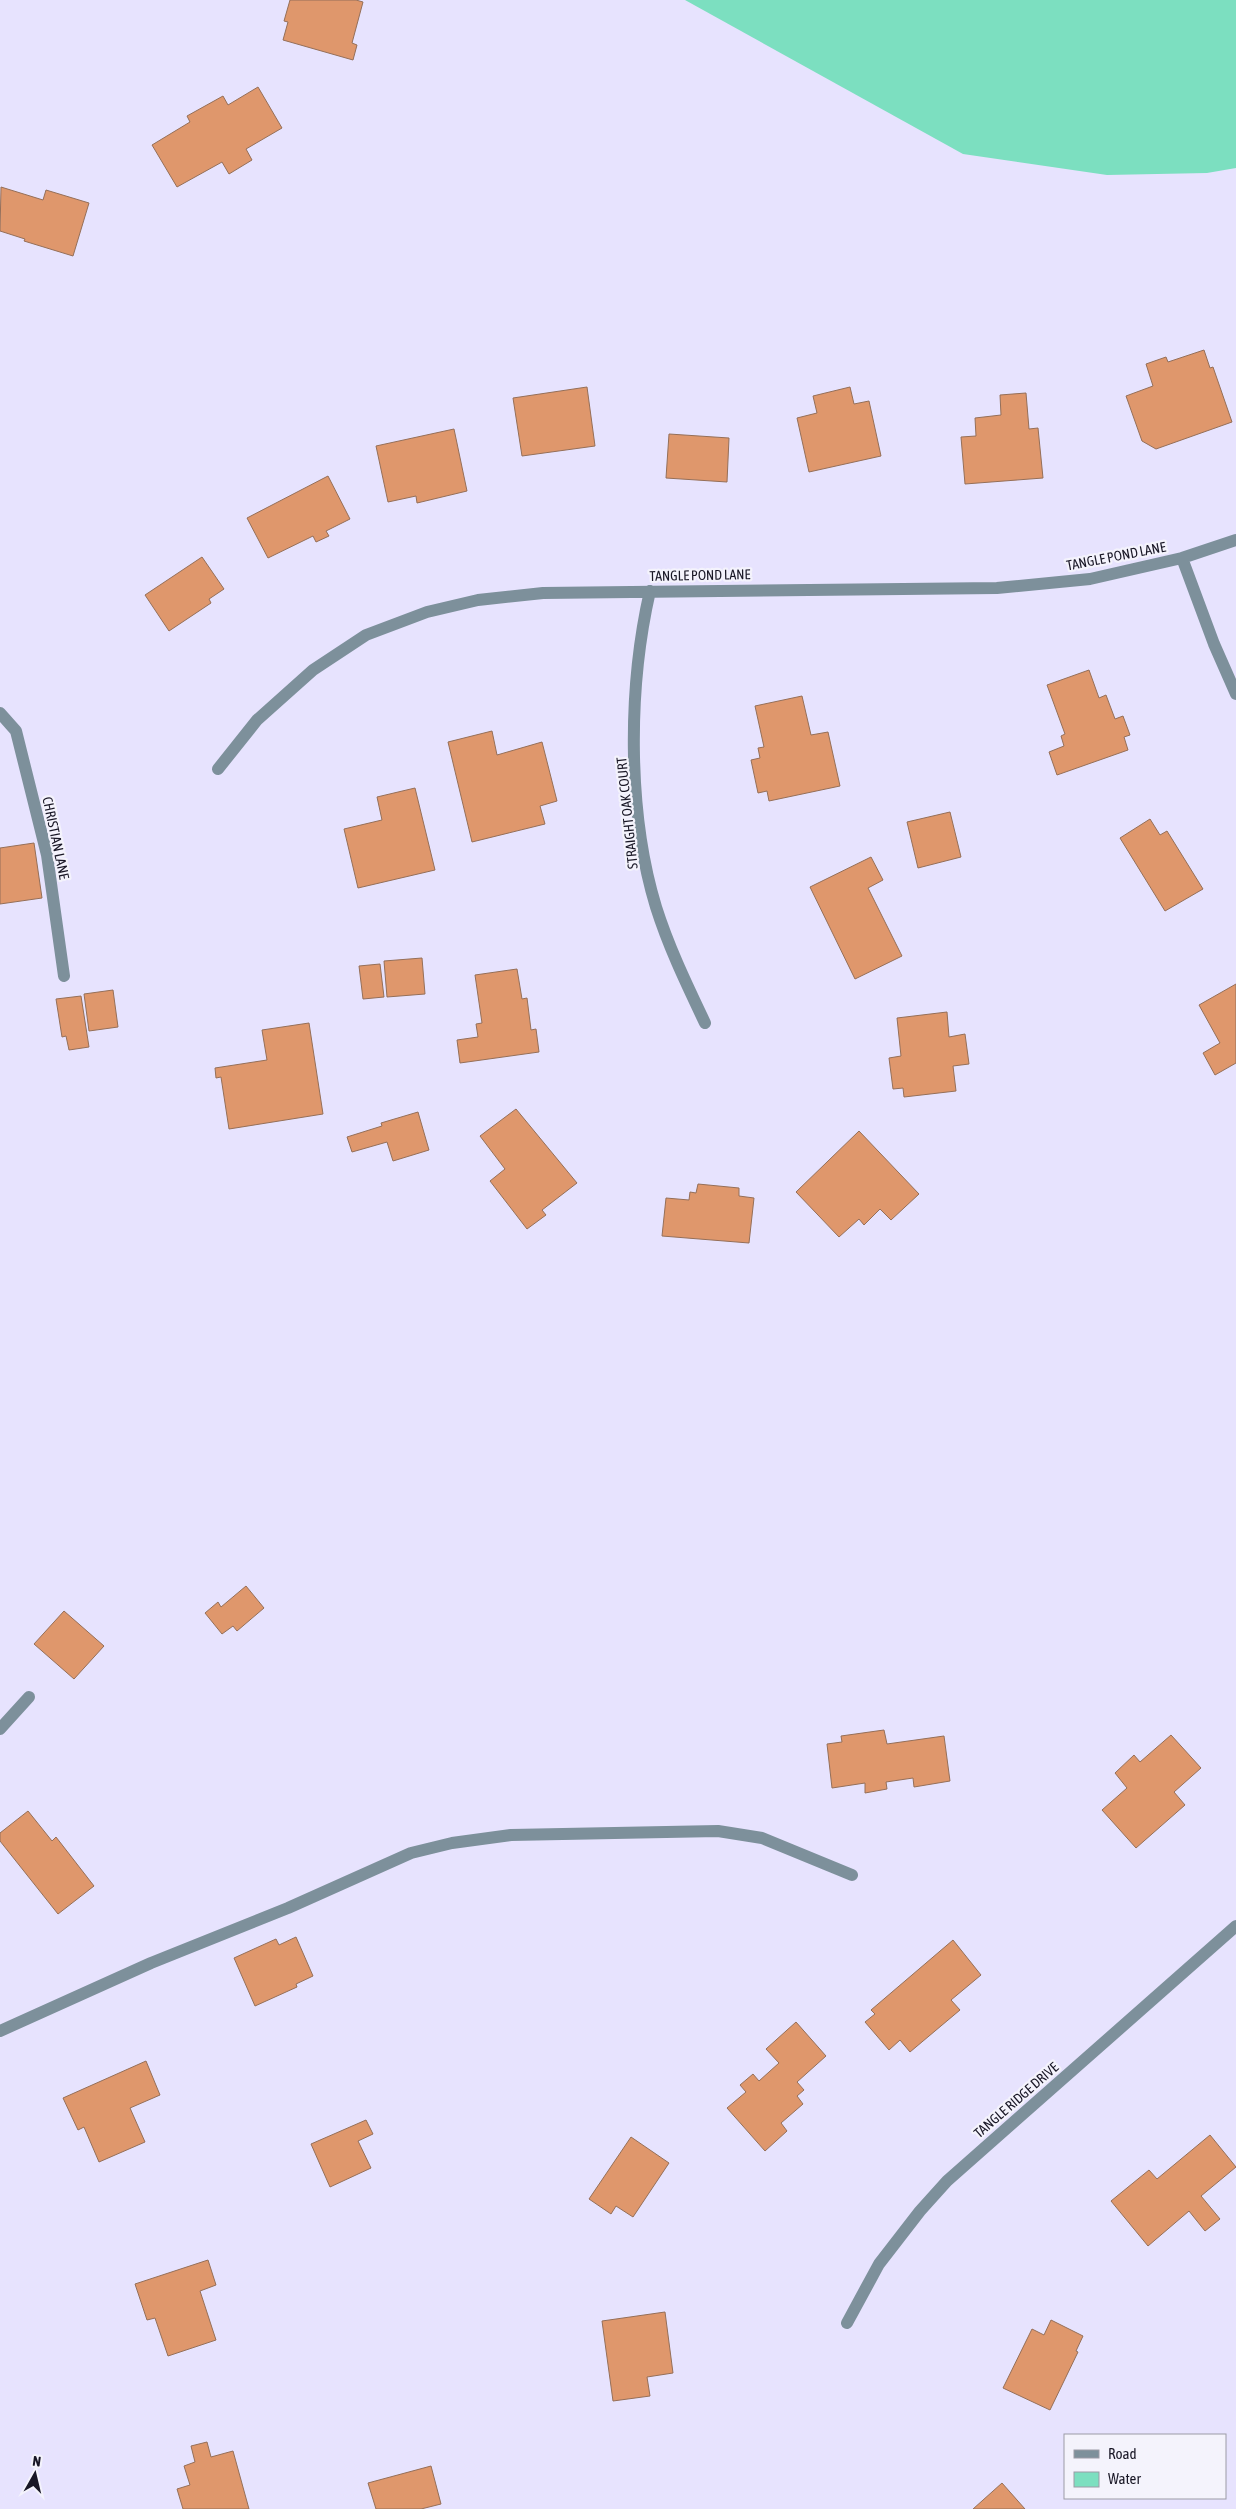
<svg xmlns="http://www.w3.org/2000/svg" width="1236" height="2509" viewBox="0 0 1236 2509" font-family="'Asap Condensed',sans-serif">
<rect width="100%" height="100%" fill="#e7e3fe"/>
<!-- water -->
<path fill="#7cdfc0" d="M685,0H1236V168L1207,173L1107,175L963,154Z"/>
<!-- building -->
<path fill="#df976c" stroke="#956f58" d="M290,0H356L363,2L352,43L357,45L353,60L283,40L288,22L284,21Z
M258,87L282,128L246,149L252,160L229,174L222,162L177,187L152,145L190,122L187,116L223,96L228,105Z
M1,187L43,200L46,190L89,203L73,256L24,241L25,239L0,231Z
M1204,350L1210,368L1213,367L1232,422L1156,449L1142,441L1126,396L1153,386L1146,364L1166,357L1168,362Z
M587,387L595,446L522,456L513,398Z
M850,387L854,404L869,401L881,456L809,472L797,418L817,413L813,396Z
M1026,393L1029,429L1038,428L1043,478L965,484L961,437L976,436L975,418L1001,415L1000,395Z
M454,429L467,491L417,503L416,496L388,502L376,446Z
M669,434L729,438L727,482L666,478Z
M328,476L350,519L326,531L329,536L316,542L313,536L268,558L247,518Z
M202,557L224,589L209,599L211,603L169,631L145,595Z
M1089,670L1099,698L1106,695L1115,719L1123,716L1130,735L1124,737L1128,750L1057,775L1049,752L1064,746L1061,736L1065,734L1047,685Z
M802,696L811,735L828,732L840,786L769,801L767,791L758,793L751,760L760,758L758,748L764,747L755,706Z
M492,731L497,755L542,742L557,801L540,806L545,824L472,842L448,742Z
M415,788L435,870L358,888L344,829L382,820L377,797Z
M950,812L961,857L918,868L907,822Z
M1150,819L1160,835L1167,831L1203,889L1165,911L1120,838Z
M34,843L42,898L0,904V848Z
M871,857L883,880L868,888L902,956L855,979L810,887Z
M422,958L425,994L387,997L384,961Z
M380,964L384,997L363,999L359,966Z
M517,969L522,999L527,998L531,1030L536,1029L539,1052L460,1063L457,1040L478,1037L476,1024L482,1023L475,975Z
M1236,984V1063L1215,1075L1203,1053L1220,1043L1199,1005Z
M113,990L118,1027L89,1031L84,994Z
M81,996L89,1047L69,1050L66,1036L62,1037L56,999Z
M947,1012L949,1037L965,1034L969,1064L953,1066L956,1091L904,1097L903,1088L893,1089L889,1058L901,1056L897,1018Z
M309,1023L323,1114L229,1129L221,1077L216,1078L215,1068L267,1060L262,1030Z
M516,1109L577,1183L542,1210L546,1215L527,1229L490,1181L505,1169L480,1136Z
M418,1112L429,1150L393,1161L387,1142L352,1152L347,1137L382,1126L381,1123Z
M859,1131L919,1194L891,1220L880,1209L864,1225L859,1219L839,1237L796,1192Z
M698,1184L739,1188V1196L754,1198L749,1243L662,1236L666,1198L689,1200L690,1192L696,1193Z
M246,1586L264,1608L237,1631L233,1626L222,1634L205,1613L218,1602L221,1607Z
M64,1611L104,1646L74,1679L34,1644Z
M884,1730L887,1744L944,1736L950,1781L914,1787L913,1778L886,1782L887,1789L865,1793V1783L832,1788L827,1744L842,1742L841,1736Z
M1171,1735L1201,1768L1174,1792L1185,1805L1136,1848L1102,1810L1127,1788L1115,1773L1134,1755L1140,1762Z
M28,1811L52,1841L56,1837L94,1886L58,1914L0,1841V1833Z
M296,1937L313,1976L296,1984L297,1987L255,2006L234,1958L276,1939L279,1945Z
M953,1940L981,1975L951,2000L960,2010L910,2052L900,2040L889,2050L865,2022L875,2014L871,2010Z
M796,2022L826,2056L797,2082L804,2090L797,2096L803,2104L781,2123L787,2131L765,2151L727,2108L746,2092L740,2085L753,2074L759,2081L779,2063L766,2049Z
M146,2061L160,2095L130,2108L145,2142L99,2162L84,2127L78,2130L63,2098Z
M366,2120L373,2134L358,2141L371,2168L330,2187L311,2144Z
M1210,2135L1236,2167L1201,2196L1220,2219L1205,2231L1189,2211L1148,2246L1111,2201L1149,2170L1157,2179Z
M631,2137L669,2163L633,2217L616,2206L611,2214L589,2199Z
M208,2260L216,2285L200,2291L216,2340L168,2356L155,2318L147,2320L135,2284Z
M665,2312L673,2373L647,2377L650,2396L613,2401L602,2321Z
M1051,2320L1083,2336L1076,2351L1078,2352L1050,2410L1003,2388L1032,2329L1044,2335Z
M207,2442L211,2457L233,2451L249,2509H183L177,2489L190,2485L184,2466L195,2462L191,2446Z
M431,2466L441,2504L421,2509H376L368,2483Z
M1002,2483L1025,2509H973Z"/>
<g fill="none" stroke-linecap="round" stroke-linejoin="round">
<!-- minor -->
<path stroke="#7d909b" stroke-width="12" d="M1182,558L1214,644L1236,694
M650,591C628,687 627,812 656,907C669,948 687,985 705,1023
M0,713L16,731L47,855L64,976
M218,769L257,720L313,670L366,635L427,612L478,600L543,593L997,588L1090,579L1182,558L1236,540
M0,1729L29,1697
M0,2031L151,1963L288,1908L411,1853L452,1843L511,1835L718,1831L762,1838L852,1875
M847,2323L879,2264L920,2211L947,2181L1236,1926"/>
</g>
<g text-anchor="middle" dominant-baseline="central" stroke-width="4.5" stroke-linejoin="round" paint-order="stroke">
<!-- street labels -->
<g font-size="14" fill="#191726" stroke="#f4f3fc">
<text transform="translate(1116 556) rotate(-11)">TANGLE POND LANE</text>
<text transform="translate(700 575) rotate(-1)">TANGLE POND LANE</text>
<text transform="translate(627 813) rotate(-96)">STRAIGHT OAK COURT</text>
<text transform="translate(56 838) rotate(78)">CHRISTIAN LANE</text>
<text transform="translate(1016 2100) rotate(-41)">TANGLE RIDGE DRIVE</text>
</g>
</g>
<!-- legend -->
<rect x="1064" y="2434" width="162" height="65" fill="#f4f3fc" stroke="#9c9ba6"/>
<rect x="1074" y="2450" width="25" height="8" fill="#7d909b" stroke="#9c9ba6"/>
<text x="1108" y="2459" font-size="15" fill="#191726">Road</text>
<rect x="1074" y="2472" width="25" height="15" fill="#7cdfc0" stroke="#9c9ba6"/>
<text x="1108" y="2484" font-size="15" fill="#191726">Water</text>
<!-- north arrow -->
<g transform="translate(35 2474) rotate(8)" stroke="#f4f3fc" stroke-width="4" paint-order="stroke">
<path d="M0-4L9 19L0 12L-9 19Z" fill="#191726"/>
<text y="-8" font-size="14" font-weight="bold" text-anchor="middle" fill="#191726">N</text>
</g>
</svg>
